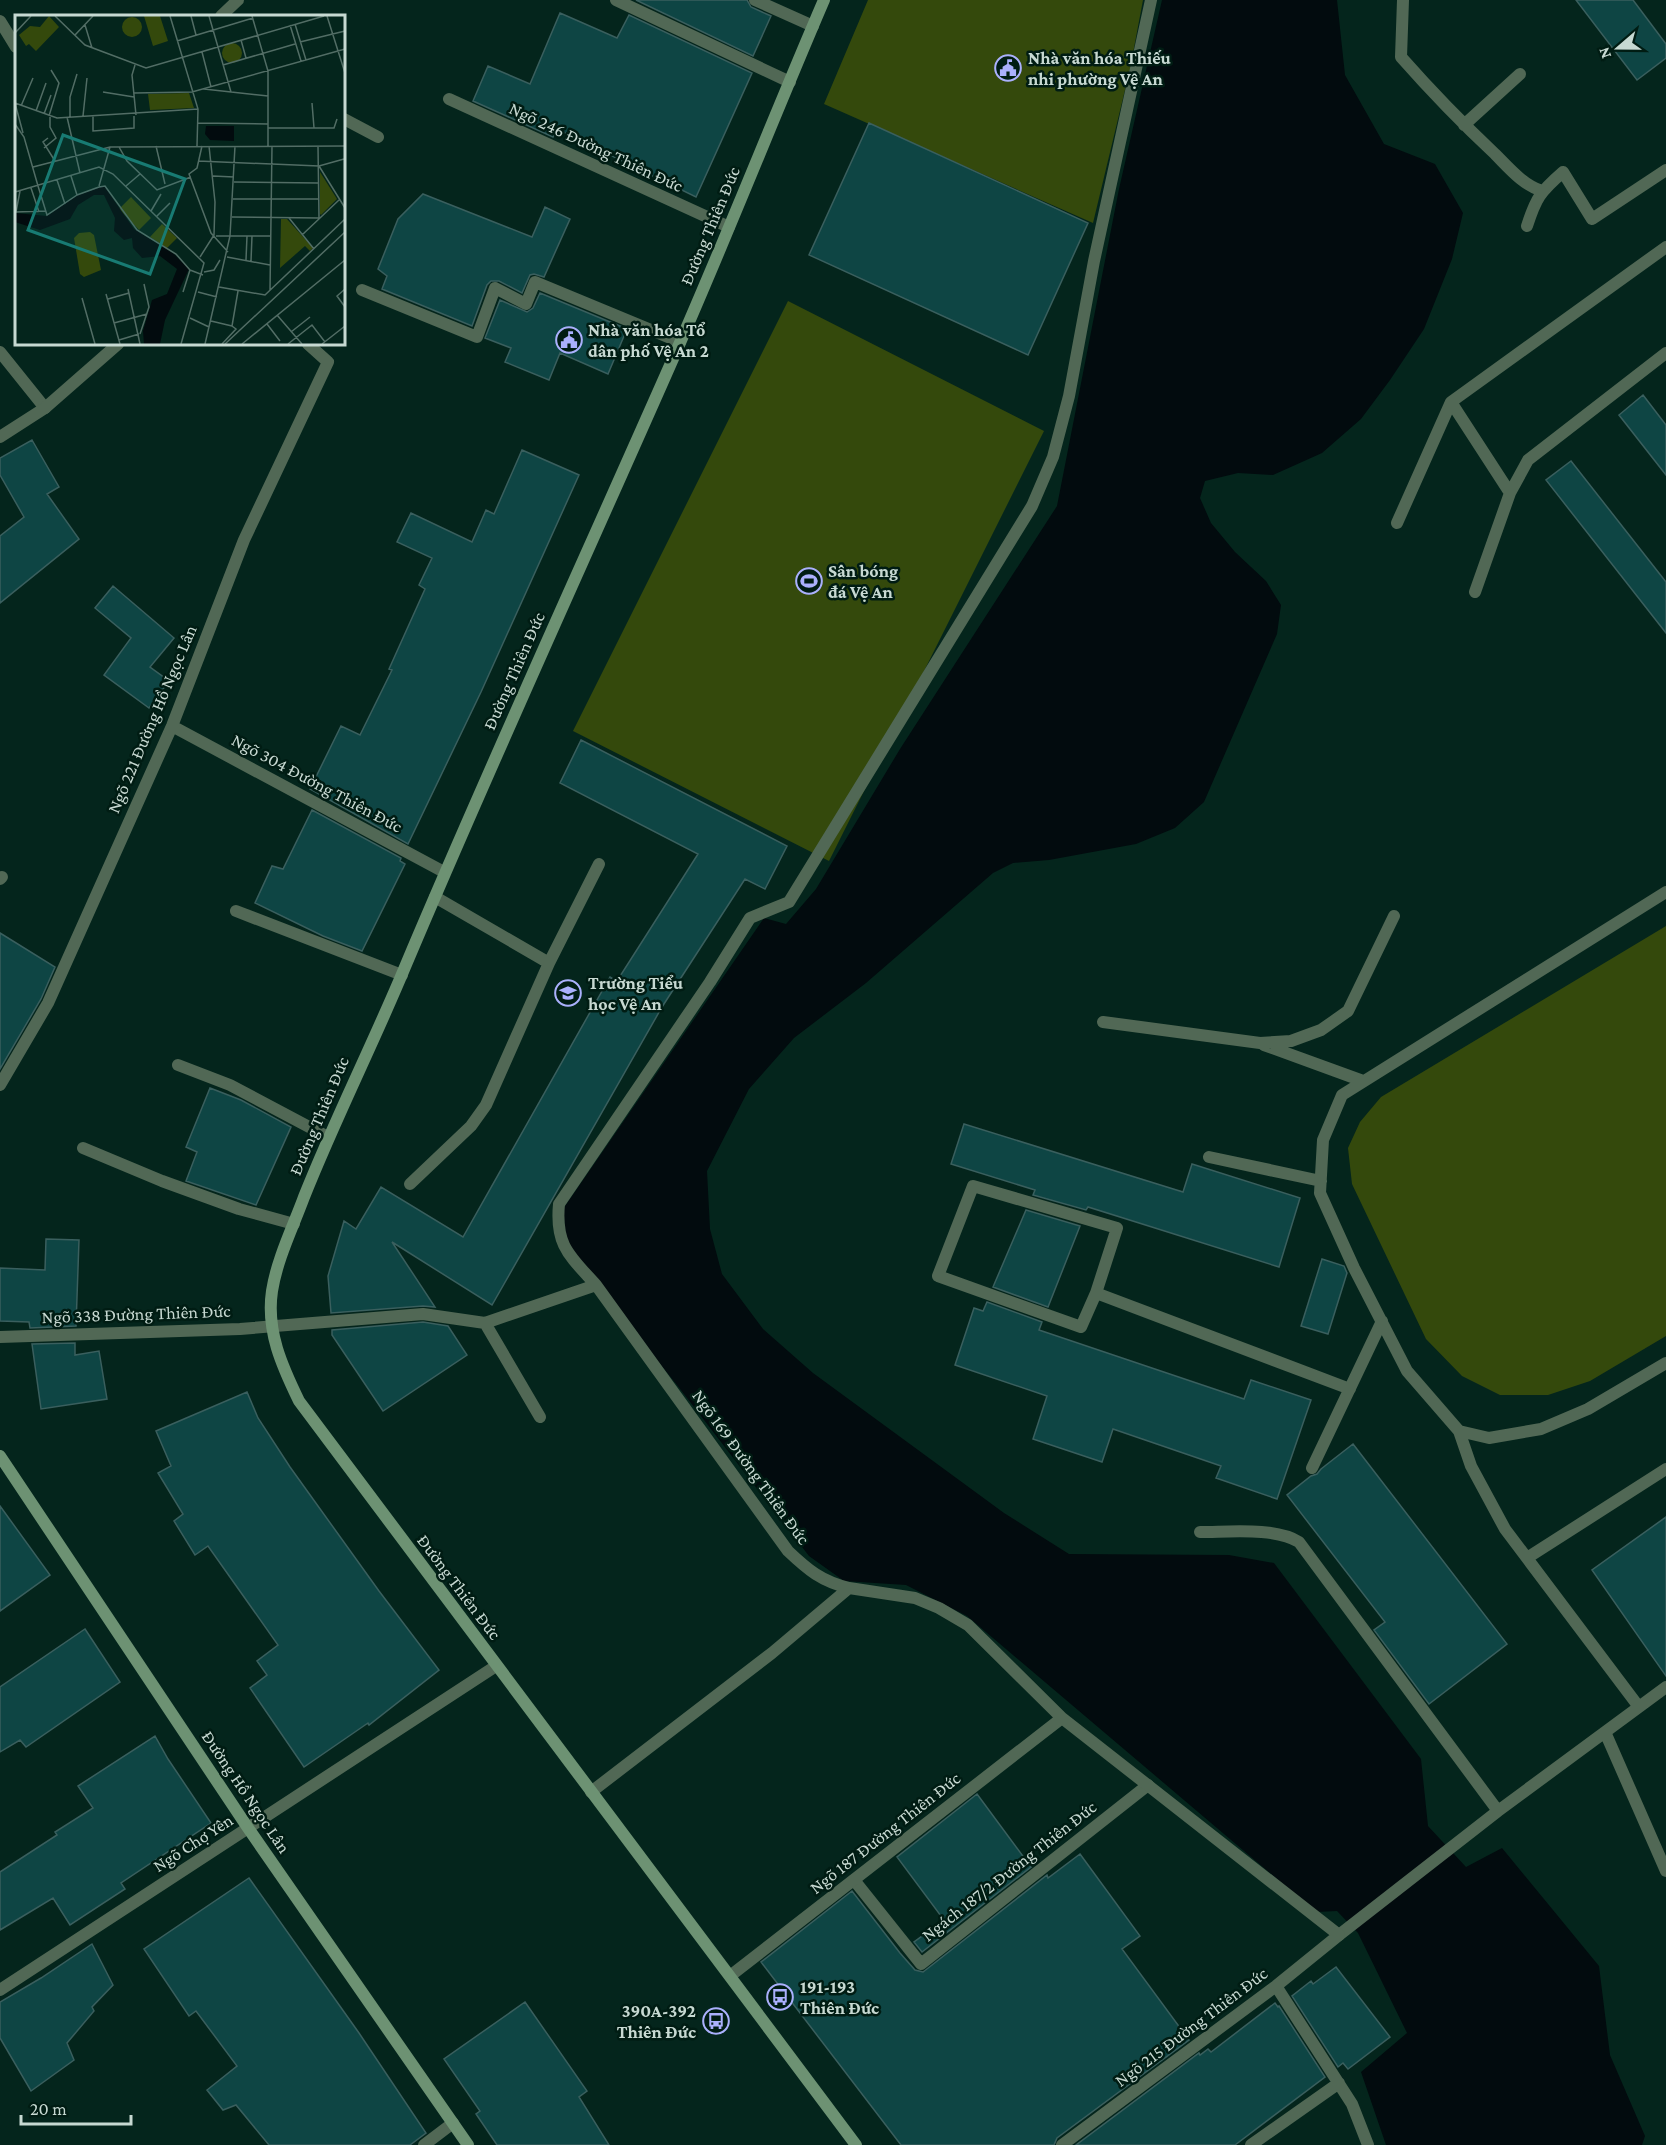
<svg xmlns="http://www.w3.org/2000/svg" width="1666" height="2145" viewBox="0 0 1666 2145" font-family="'Crimson Pro',serif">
<rect width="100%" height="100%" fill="#04251c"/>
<!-- park -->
<path fill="#34490c" d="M868,0H1143L1130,69L1093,223L824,104Z
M788,301L1044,431L829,861L573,731Z
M1666,926V1336L1590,1381L1548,1395H1500L1462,1376L1426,1339L1352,1184L1348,1148L1360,1122L1381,1097Z"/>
<!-- water -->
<path fill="#020b0e" d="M1162,0H1337L1345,75L1384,144L1435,164L1463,213L1452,259L1424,329L1390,380L1361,419L1322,453L1273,475L1238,473L1205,481L1200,498L1211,523L1235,552L1266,581L1281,605L1277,634L1204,802L1175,828L1136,844L1049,860L1013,863L993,873L866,983L794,1038L749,1089L707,1171L710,1229L722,1274L763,1329L813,1373L1004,1513L1069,1554L1229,1555L1274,1563L1421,1759L1428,1826L1466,1867L1502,1848L1599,1966L1610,2055L1645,2136L1642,2145H1386L1361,2072L1407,2033L1358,1933L1337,1911L1316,1912L967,1616L906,1585L844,1581L809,1556L677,1385L567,1248L563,1209L764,918L786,924L816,889L900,749L1057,506L1119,189Z"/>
<!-- building -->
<path fill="#0e4544" stroke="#3a5f5e" stroke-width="1.5" d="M636,0H747L751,7L771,16L753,56Z
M1576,0H1633L1666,44V58L1637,80Z
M560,13L617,38L629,15L752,73L696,197L557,129L553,137L473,101L488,66L530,84Z
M869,123L1088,223L1028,355L809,255Z
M423,194L532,237L545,207L570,219L544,277L534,274L530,275L522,293L499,281H491L487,285L472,326L382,289L387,276L378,269L398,219Z
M540,293L627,329L608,374L560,353L549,380L505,362L511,348L485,338L500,300L527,312L533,308Z
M1643,395L1666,425V475L1619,415Z
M32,440L59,487L47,494L79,539L0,603V536L24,517L0,475V458Z
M522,450L579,475L481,692L408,844L310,789L341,726L360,735L392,670L389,669L425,589L419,585L432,558L397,542L411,513L472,542L486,510L494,514Z
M1571,461L1666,582V633L1546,480Z
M113,586L174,638L150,667L169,681L149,708L104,675L131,638L95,608Z
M581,740L787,846L765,889L745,879L662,1007L492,1305L392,1242L435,1307L423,1306L331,1313L328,1276L344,1221L356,1229L381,1187L463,1237L610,977L617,981L698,854L560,783Z
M312,810L401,858L400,861L405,864L362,951L323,936L255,903L272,866L283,869Z
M0,933L55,967L41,999L0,1069Z
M210,1088L241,1100L291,1127L256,1205L186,1181L197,1152L186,1147Z
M964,1124L1183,1192L1192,1164L1300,1198L1279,1267L1088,1207L1086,1210L1033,1195L1035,1190L951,1164Z
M1026,1210L1080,1226L1048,1307L993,1287Z
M46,1239L79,1240L76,1326L30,1328L29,1322L0,1321V1268L45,1270Z
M1322,1259L1344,1266L1347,1273L1328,1334L1301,1326Z
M987,1302L1042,1322L1039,1330L1244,1399L1251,1380L1311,1400L1277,1499L1216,1478L1221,1466L1113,1429L1102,1462L1033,1439L1047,1396L955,1365L974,1308L983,1311Z
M423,1322L448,1326L467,1355L383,1411L332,1335V1330Z
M75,1343V1355L99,1351L107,1399L41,1409L32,1344Z
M247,1392L258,1418L290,1467L379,1591L439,1670L369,1725L368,1723L304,1767L250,1688L267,1675L257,1661L278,1645L208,1546L195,1555L174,1521L183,1514L158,1473L171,1466L156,1431Z
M1353,1444L1507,1644L1429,1704L1374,1630L1385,1622L1287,1495L1311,1476L1317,1474L1321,1469Z
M0,1506L50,1575L0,1611Z
M1666,1517V1676L1592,1570Z
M85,1629L120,1682L26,1747L20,1740L0,1752V1687Z
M155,1736L168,1759L211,1823L121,1883L125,1889L70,1925L53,1898L0,1930V1872L57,1835L55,1832L93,1808L78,1786Z
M977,1794L1031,1867L922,1952L914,1942L944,1920L897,1857Z
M1080,1854L1140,1936L1122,1949L1189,2040L1057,2138L1054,2145H901L761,1962L852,1891L900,1953L915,1970L923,1972L1047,1875L1048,1878Z
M249,1878L359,2033L426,2133L410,2145H269L236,2105L223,2110L207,2090L237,2066L196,2011L189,2016L144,1949Z
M92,1944L113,1985L92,2007L94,2011L67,2043L74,2060L31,2091L0,2038V2002L41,1978Z
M1336,1967L1390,2037L1348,2069L1343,2063L1338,2067L1292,1996L1311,1981L1313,1984Z
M525,2002L587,2091L579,2097L609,2145H497L476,2114L480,2111L444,2059Z
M1275,2003L1278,2007L1279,2006L1325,2077L1235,2145H1076L1199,2053L1200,2055L1208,2049L1211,2052Z"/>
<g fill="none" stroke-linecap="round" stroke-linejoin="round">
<!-- lane -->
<path stroke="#516855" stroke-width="12" d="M1403,0L1401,57C1431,91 1462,123 1495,154C1509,168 1523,185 1542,191
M221,16L238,0
M344,119L378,137
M1464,125L1520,74
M1527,226C1536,198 1540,192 1563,172L1592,219L1666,170
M0,352L45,408
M1510,493L1451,402L1666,247
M1397,523L1451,402
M1475,592L1510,493L1528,460L1666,353
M1666,892L1342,1095L1323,1140L1320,1193L1354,1268L1407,1371L1459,1431L1489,1438L1541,1429L1588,1409L1666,1363
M549,963L599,864
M1103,1022L1260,1043L1291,1041L1321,1030L1348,1011L1394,916
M1264,1045L1363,1081
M1209,1157L1321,1181
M410,1184L471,1126L486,1105L549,963L435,897
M1096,1293L1117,1228L973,1186L938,1276L1081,1327L1096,1293L1350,1389
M1459,1431L1471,1466L1505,1529L1639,1707
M1312,1468L1382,1321
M1200,1532C1229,1532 1275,1527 1299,1542L1498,1811
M1527,1558L1666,1469
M1605,1732L1666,1871
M854,1880L921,1964L1148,1785
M1339,1935L1498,1811L1666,1687"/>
<!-- street -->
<path stroke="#516855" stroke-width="12" d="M616,0L790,82
M755,0L813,26
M0,21L16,47
M449,99L729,227
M362,290L477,337L495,288L526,304L535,282L680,342
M0,437L45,408L118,344
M172,726L444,872
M0,879L2,877
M236,911L402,975
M178,1065L230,1085L328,1137
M0,1085L48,1003L172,726L244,540L328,362L308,344
M83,1148L162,1181L239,1209L294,1224
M485,1323L540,1417
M0,1337L240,1329L423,1314L485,1323L596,1285
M849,1588L915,1598L939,1608L968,1625L1062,1718L1339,1935L1276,1986L1062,2145
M591,1792L772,1653L849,1588C821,1581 808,1570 788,1551L596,1285C570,1256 555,1246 559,1204L710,982L750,918L789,902L1032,506L1053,457L1069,396L1094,261L1151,0
M730,1976L1062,1718
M1276,1986L1352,2104L1368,2145
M0,1990L496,1666
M424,2145L453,2123
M1251,2145L1339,2083"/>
<!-- secondary -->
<path stroke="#6d9273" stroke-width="12" d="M824,0C775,114 729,231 679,345C588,552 493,758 405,967C373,1044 335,1119 304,1197C293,1227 277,1259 272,1291C266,1331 282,1366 299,1401L856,2145
M0,1456L248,1828L468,2145"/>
</g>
<!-- icons -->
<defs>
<g id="civic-ring" transform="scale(1.35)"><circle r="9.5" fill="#001c13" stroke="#aab0fc" stroke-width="1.5"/><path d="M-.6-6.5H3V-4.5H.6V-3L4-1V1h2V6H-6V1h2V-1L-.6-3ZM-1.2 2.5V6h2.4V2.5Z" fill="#aab0fc"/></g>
<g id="stadium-ring" transform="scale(1.35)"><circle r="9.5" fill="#001c13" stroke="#aab0fc" stroke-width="1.5"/><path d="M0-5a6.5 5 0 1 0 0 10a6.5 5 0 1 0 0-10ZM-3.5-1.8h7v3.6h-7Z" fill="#aab0fc"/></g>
<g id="school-ring" transform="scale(1.35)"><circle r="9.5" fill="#001c13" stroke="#aab0fc" stroke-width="1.5"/><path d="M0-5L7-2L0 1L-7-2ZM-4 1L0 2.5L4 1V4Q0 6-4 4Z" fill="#aab0fc"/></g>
<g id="bus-ring" transform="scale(1.35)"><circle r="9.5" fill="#001c13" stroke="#aab0fc" stroke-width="1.5"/><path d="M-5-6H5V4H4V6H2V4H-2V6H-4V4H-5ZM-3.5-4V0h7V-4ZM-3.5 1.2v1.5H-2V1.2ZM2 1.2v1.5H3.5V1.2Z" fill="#aab0fc"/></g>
</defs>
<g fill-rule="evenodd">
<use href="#civic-ring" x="1008" y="68"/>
<use href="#civic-ring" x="569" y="340"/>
<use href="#stadium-ring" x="809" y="581"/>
<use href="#school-ring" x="568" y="993"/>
<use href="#bus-ring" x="780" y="1997"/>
<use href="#bus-ring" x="716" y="2021"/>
</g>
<g text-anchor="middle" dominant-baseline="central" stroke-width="5" stroke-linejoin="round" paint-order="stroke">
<!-- poi labels -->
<g font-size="18" font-weight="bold" fill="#c7d9d2" stroke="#001c13" text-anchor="start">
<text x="1028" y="58">Nhà văn hóa Thiếu<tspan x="1028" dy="21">nhi phường Vệ An</tspan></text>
<text x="588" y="330">Nhà văn hóa Tổ<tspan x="588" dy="21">dân phố Vệ An 2</tspan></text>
<text x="828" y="571">Sân bóng<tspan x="828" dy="21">đá Vệ An</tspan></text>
<text x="588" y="983">Trường Tiểu<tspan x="588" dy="21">học Vệ An</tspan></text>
<text x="800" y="1987">191-193<tspan x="800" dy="21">Thiên Đức</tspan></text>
<text x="696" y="2011" text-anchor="end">390A-392<tspan x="696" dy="21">Thiên Đức</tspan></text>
</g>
<!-- street labels -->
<g font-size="18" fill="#c7d9d2" stroke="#001c13">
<text transform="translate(596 147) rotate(25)">Ngõ 246 Đường Thiên Đức</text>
<text transform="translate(710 226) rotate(-67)">Đường Thiên Đức</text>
<text transform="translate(514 671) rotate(-66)">Đường Thiên Đức</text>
<text transform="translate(152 719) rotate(-67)">Ngõ 221 Đường Hồ Ngọc Lân</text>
<text transform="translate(317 783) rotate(28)">Ngõ 304 Đường Thiên Đức</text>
<text transform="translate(319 1116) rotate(-67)">Đường Thiên Đức</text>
<text transform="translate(136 1314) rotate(-2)">Ngõ 338 Đường Thiên Đức</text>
<text transform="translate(751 1467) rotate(54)">Ngõ 169 Đường Thiên Đức</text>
<text transform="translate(459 1587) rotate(53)">Đường Thiên Đức</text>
<text transform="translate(246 1792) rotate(56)">Đường Hồ Ngọc Lân</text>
<text transform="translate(885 1833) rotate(-38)">Ngõ 187 Đường Thiên Đức</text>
<text transform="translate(193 1843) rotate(-33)">Ngõ Chợ Yên</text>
<text transform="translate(1009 1871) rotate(-38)">Ngách 187/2 Đường Thiên Đức</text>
<text transform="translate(1191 2027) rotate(-37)">Ngõ 215 Đường Thiên Đức</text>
</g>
</g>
<!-- overview -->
<g transform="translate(15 15)">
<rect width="330" height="330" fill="#04251c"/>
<path d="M34,1L44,12L21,36L14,29L11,31L4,20L15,11L25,12Z" fill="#34490c"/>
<path d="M129,1H145L153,26L138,31ZM107 12a10 10 0 1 1 20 0a10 10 0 1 1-20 0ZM207 38a10 10 0 1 1 20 0a10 10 0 1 1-20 0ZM174,78L179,93L135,95L133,79ZM305,157L322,184L306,200L305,199ZM116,182L136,203L124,215L104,194ZM266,204H272L298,233L295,236L290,231L265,253ZM147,209L162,223L152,233L135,222ZM75,217L79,220L86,255L69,262L65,259L59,223L64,218Z" fill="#34490c"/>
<path d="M191,111H219V126L195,125L190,119ZM89,171L119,214L159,239L174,254L150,305L145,329H129L128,316L137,285L152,279L162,254L145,241L127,243L118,233L117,223L109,225L99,216L100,203L89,180H79L63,190L55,204L25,215L0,207V198L32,201L63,180Z" fill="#020b0e"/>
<path fill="none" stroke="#526d65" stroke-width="1.5" d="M40,1L70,30L131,53L309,1M155,1L183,94L182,131M176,1L181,20M194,1L216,77M237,1L253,56V131M312,1L330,58M280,9L291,45M70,10L77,33M275,10L286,46M0,18L16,1M60,20L78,1M226,25L231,43M162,26L238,3M285,27L330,16M187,37L196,72M120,50L117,60L121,100M208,50L280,29M189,74L253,81M88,77L119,82M119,78L177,77L330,34M0,88L42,103L183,94M0,88L8,118M297,88L299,113M6,91L18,63M21,96L31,68M29,99L36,80M34,101L44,68L36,55M68,101L72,63M78,101V116L119,113V101M52,102L65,158M55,102V82L62,59M183,108L253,109M0,109L9,122L23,171M253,113H319L322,104M33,123L28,127L40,146M141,131L150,169M187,131L182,153L174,159L196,218L213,237M104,132L112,146L142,175L176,162M29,133L41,123L35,112V102M183,146L304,151L329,144M304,151L330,193M18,152L95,132L330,131M56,161L62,180L84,172M198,161L219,162M42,165L50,189M219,167L303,168M23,171L32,200L62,180M84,171L95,132M111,171L125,159M84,172L90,171L122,215L161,239L175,255M16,173L24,197M0,177L84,152L98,159L189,248L166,329M218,184H303M136,196L146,179M0,197L31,196M1,197L5,176M142,201L155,188M217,202L304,203L303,131M274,203L299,234M287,220L324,185M201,221H256M185,242L199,220L200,187L194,131M212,242L255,250M231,245L232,221M236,246L237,221M189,257L199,255L205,245M204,272L250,280L330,204M113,274L125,329M330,274L322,281L330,292M255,276L257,131M168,277L175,255L188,260M183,277L202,282M91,279L105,329M67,283L80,329M93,284L114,278M262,300L287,329M175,303L194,312M196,306L217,311M99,308L132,299M252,309L265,326M276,317L295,302M125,319L134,292L129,269M104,325L124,319M190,329L215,221L220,131M207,329L221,314L217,311L223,276M210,329L330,217M227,329L330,245M273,329L297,310L310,327M307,329L330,311"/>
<path fill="#187b73" fill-opacity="0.15" stroke="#187b73" stroke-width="3" d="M48,120L170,164L135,259L13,215Z"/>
<rect width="330" height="330" fill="none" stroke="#c7d9d2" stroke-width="3"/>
</g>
<!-- north arrow -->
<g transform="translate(1618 48) rotate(250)" stroke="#001c13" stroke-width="4.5" paint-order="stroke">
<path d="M0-4.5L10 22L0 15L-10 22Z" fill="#c7d9d2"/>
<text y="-9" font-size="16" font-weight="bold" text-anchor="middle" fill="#c7d9d2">N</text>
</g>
<!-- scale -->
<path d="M21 2115v9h110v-9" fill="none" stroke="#c7d9d2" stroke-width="3"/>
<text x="30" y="2115" font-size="18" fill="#c7d9d2" stroke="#001c13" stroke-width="4.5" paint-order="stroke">20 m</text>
</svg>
